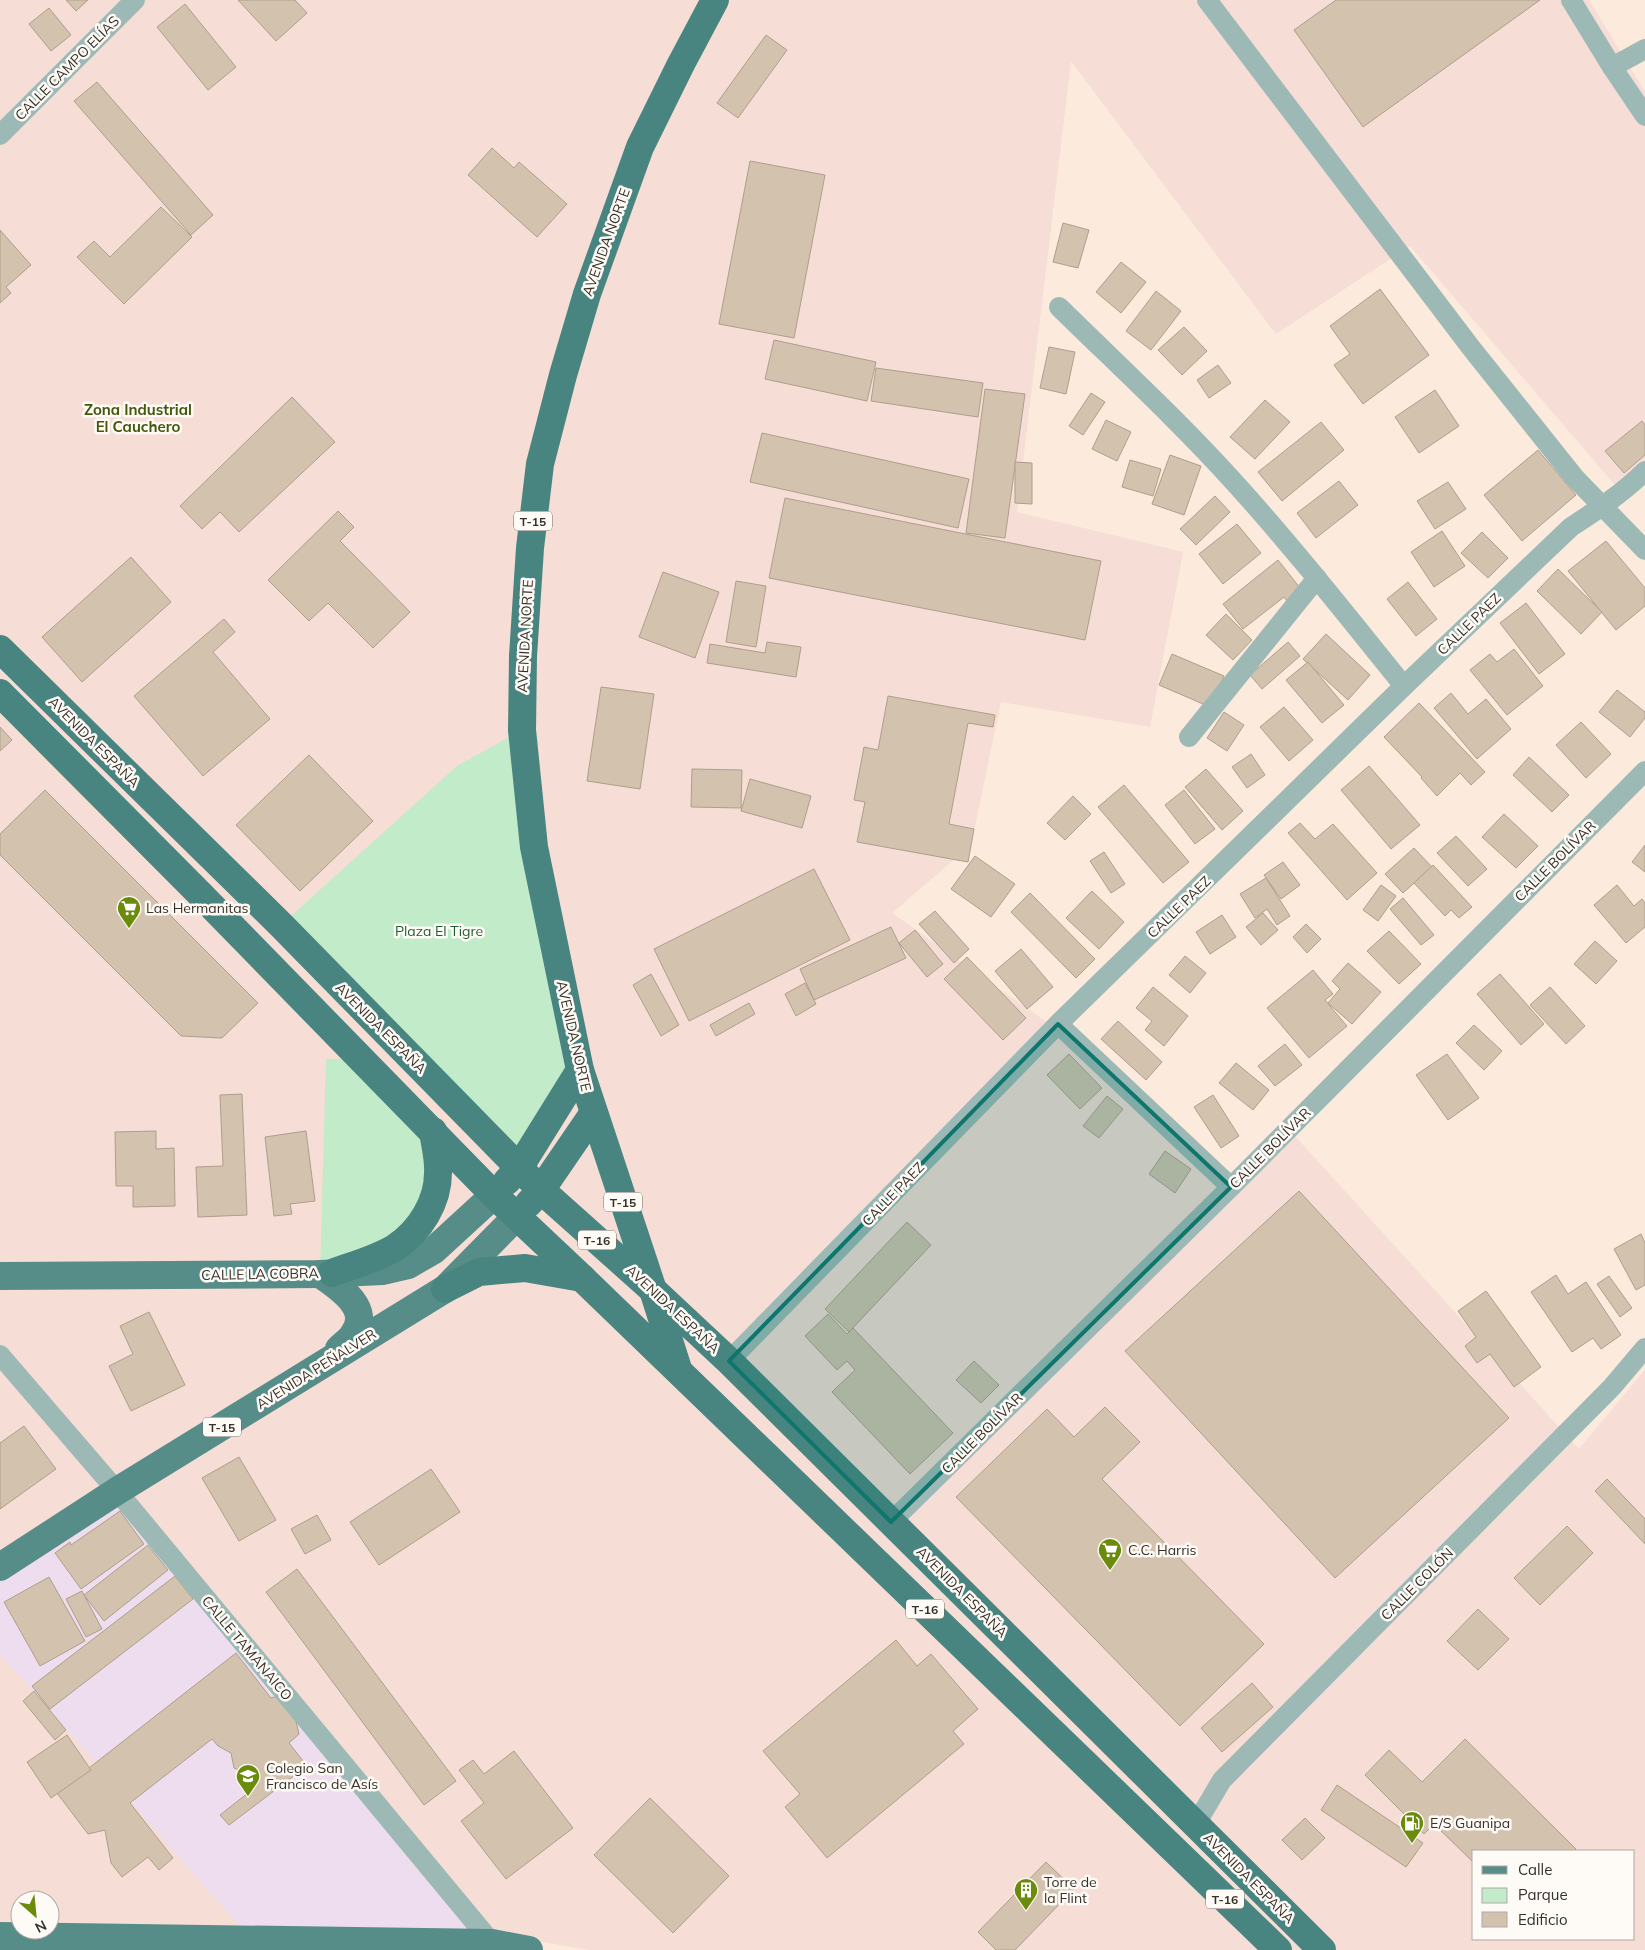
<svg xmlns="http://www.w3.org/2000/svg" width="1645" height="1950" viewBox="0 0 1645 1950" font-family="Mulish,sans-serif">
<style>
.industrial{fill:#f6ddd5;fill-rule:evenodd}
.education{fill:#eeddef}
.green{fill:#c1ebc9}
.building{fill:#d3c2ae;stroke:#ae9e8a}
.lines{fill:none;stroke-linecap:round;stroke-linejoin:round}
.minor{stroke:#9db9b6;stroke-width:20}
.primary{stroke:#578d88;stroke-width:28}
.trunk{stroke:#488580;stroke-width:28}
.marked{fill:#0f766e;fill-opacity:0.2;stroke:#0f766e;stroke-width:4;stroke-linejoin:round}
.labels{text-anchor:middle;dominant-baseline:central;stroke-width:5;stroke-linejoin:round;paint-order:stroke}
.shield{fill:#fefaf6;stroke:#736d66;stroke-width:1}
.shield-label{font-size:12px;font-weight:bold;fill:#383029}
.street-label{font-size:14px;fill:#383029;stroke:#fefaf6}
.poi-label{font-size:14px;fill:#383029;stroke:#fefaf6;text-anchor:start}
.park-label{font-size:14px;fill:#1d5f32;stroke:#fefaf6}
.neighbourhood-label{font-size:15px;font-weight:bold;fill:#43580c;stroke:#fefaf6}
</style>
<rect width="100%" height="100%" fill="#fceadc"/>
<!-- industrial -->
<path class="industrial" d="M0 0H1589L1645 92V462L1615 485 1410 246 1276 334 1071 61 1017 512 1183 552 1150 727 1001 702 971 845 892 913 1048 1023 1234 1196 1295 1136 1579 1449 1645 1370V1950H590L506 1936 0 1931ZM1474 1851H1634V1939H1474ZM20 1900H50V1930H20Z"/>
<!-- education -->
<polygon class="education" points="117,1491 492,1943 252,1940 0,1654 0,1567"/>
<!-- green -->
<g class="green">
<polygon points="522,730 580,1070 519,1168 281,925 457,766"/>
<polygon points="326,1059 362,1059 433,1131 417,1228 320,1274"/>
</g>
<!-- building -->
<g class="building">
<polygon points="66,0 88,0 76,11"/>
<polygon points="238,0 295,0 307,13 276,41"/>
<polygon points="1336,0 1540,0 1363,127 1294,30"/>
<polygon points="185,4 236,67 208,90 157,27"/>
<polygon points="49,8 71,35 51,51 29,24"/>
<polygon points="766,35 787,50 738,118 717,103"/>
<polygon points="97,82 213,215 191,235 74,101"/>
<polygon points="492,148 514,168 519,162 567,204 537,237 468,175"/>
<polygon points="750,161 825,175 794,338 719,324"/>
<polygon points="161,207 192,237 124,304 77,257 94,241 110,257"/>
<polygon points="1063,223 1089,230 1078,268 1053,262"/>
<polygon points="0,230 31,265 6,287 11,293 0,303"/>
<polygon points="1121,262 1146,282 1121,313 1096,292"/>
<polygon points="1380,289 1429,355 1363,404 1334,365 1350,354 1330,326"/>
<polygon points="1156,291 1181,311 1151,350 1126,331"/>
<polygon points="1184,327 1207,351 1182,375 1158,350"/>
<polygon points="774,340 876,362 867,401 765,379"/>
<polygon points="1049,347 1075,352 1066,394 1040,388"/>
<polygon points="1218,365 1231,383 1209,398 1197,380"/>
<polygon points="876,368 983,383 978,417 871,401"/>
<polygon points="985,389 1025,394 1005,538 966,533"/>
<polygon points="1435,390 1459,426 1419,453 1395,417"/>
<polygon points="1091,393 1105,402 1083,435 1069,426"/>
<polygon points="292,397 335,442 239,532 220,512 202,529 180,506"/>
<polygon points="1265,400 1290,422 1255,459 1230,437"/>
<polygon points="1106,420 1131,432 1117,461 1092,449"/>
<polygon points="1642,421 1645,425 1645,455 1624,473 1605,451"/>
<polygon points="1321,422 1344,450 1282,501 1258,472"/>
<polygon points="762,433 969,479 958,528 750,482"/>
<polygon points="1538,450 1576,495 1522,541 1484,495"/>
<polygon points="1170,455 1201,466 1184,515 1152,504"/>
<polygon points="1130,460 1161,469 1153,496 1122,487"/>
<polygon points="1015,462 1032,463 1032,504 1015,503"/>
<polygon points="1339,481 1358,505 1316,538 1297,513"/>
<polygon points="1448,482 1466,509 1435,529 1417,501"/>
<polygon points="1215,496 1230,512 1196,545 1180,529"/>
<polygon points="785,498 1101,561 1085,640 769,578"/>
<polygon points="338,511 354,527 340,541 410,612 373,648 328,603 309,621 268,580"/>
<polygon points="1237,524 1261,553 1223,584 1199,554"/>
<polygon points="1442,531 1465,566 1434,587 1411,552"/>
<polygon points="1482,532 1508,558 1488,578 1461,553"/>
<polygon points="1606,541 1645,588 1645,606 1616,630 1568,571"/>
<polygon points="131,557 171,602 82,682 42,637"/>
<polygon points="1278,560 1304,593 1290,605 1284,597 1243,629 1223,604"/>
<polygon points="1558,569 1602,612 1581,634 1537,591"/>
<polygon points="663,572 719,592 695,658 639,637"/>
<polygon points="736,581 766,586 756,647 726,642"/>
<polygon points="1408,582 1437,619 1416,636 1387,599"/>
<polygon points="1526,603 1565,654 1539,674 1500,623"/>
<polygon points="1226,614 1252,640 1233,660 1206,635"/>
<polygon points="224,619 235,632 213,652 270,719 203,776 134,696"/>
<polygon points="1326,634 1370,675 1348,700 1303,659"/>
<polygon points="767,642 801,647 796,677 707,663 710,644 765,653"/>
<polygon points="1288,642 1300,656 1262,689 1250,675"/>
<polygon points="1514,649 1543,686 1507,715 1470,670 1490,654 1497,662"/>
<polygon points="1172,654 1224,676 1210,707 1159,685"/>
<polygon points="1308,662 1344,705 1322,723 1286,680"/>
<polygon points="601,687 654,694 640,789 587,781"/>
<polygon points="1617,690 1645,712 1645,718 1630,737 1599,712"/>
<polygon points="1451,693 1468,714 1486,699 1511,729 1477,759 1434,708"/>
<polygon points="888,696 995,715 993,727 968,723 949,824 974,829 968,862 857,842 865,802 854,800 864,747 878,750"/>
<polygon points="1419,703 1485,772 1471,785 1460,773 1437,796 1421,778 1422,777 1384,737"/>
<polygon points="1284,707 1313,740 1289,761 1260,727"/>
<polygon points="1224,712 1244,725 1227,751 1207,738"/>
<polygon points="1581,722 1611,754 1586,778 1556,745"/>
<polygon points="0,727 12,740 0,751"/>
<polygon points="1251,754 1265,775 1247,788 1232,767"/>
<polygon points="309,755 373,821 300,891 236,825"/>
<polygon points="1529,757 1569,795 1552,812 1513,775"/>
<polygon points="1369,766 1420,825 1391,849 1341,790"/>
<polygon points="692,769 742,770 741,808 691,807"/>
<polygon points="1206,769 1243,811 1222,830 1185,787"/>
<polygon points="750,779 811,796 802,828 741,811"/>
<polygon points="1124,785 1189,862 1163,883 1098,807"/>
<polygon points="45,790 258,1003 222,1038 181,1036 0,855 0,834"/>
<polygon points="1184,790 1215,829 1195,844 1165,805"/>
<polygon points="1073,796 1091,814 1065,840 1047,823"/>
<polygon points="1504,814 1538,846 1516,868 1482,837"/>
<polygon points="1300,823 1315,839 1333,824 1377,873 1347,900 1288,833"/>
<polygon points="1456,836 1487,869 1468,886 1437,853"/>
<polygon points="1645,845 1645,872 1632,862"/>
<polygon points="1414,848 1432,867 1403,893 1385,874"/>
<polygon points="1104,852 1125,884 1111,893 1090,861"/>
<polygon points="975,856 1015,884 991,917 951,889"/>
<polygon points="1283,862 1300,885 1281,899 1264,875"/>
<polygon points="1433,865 1472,907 1459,918 1451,910 1445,916 1414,883"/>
<polygon points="814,869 850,940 689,1021 654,949"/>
<polygon points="1266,878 1290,916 1277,925 1267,909 1255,918 1240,894"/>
<polygon points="1381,885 1396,896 1378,921 1363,910"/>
<polygon points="1617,885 1634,906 1642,899 1645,903 1645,927 1626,943 1594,905"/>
<polygon points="1092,891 1124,922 1099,949 1066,918"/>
<polygon points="1030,893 1095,959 1076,978 1011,912"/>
<polygon points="1403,898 1434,935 1421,945 1390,909"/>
<polygon points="935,911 969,949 954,963 919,924"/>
<polygon points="1263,913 1278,930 1261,945 1246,927"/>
<polygon points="1222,915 1236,937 1210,954 1196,932"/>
<polygon points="1306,924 1321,939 1307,953 1293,937"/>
<polygon points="891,927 906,958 814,1000 800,969"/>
<polygon points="915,930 943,964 927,977 899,943"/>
<polygon points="1389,931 1421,964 1399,984 1367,951"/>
<polygon points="1595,941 1617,961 1596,984 1574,964"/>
<polygon points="1021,949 1053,987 1027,1009 995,971"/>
<polygon points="1185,956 1206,973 1190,993 1169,975"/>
<polygon points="967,957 1026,1018 1003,1040 944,979"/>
<polygon points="1348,963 1381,992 1352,1024 1328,1003 1340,989 1332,981"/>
<polygon points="1313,970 1333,994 1325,1000 1347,1026 1309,1058 1267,1008"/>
<polygon points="651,974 679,1025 661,1036 633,985"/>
<polygon points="1500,974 1544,1024 1521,1045 1477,994"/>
<polygon points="805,983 816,1004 796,1016 785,994"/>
<polygon points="1153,987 1188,1016 1164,1046 1145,1030 1152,1021 1136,1008"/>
<polygon points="1550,987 1585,1026 1566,1044 1530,1005"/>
<polygon points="749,1003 755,1014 716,1036 710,1025"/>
<polygon points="1118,1021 1162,1062 1146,1080 1101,1039"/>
<polygon points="1474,1025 1502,1051 1484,1070 1456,1043"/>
<polygon points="1285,1044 1302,1065 1275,1086 1258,1066"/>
<polygon points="1069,1054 1102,1088 1080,1109 1047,1075"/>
<polygon points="1447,1054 1479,1098 1448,1120 1416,1075"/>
<polygon points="1236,1063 1269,1090 1253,1110 1219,1083"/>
<polygon points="242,1094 247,1215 198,1217 196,1167 223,1166 220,1095"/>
<polygon points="1213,1095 1239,1136 1221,1148 1194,1107"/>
<polygon points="1107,1096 1123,1109 1099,1138 1083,1126"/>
<polygon points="156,1131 156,1149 174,1148 175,1206 133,1207 133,1186 116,1186 115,1132"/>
<polygon points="306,1131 315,1201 290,1204 292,1214 274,1216 265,1137"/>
<polygon points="1165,1151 1191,1169 1175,1193 1149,1174"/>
<polygon points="1299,1191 1509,1418 1335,1578 1125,1351"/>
<polygon points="907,1222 931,1245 849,1332 825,1309"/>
<polygon points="1641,1234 1645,1243 1645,1285 1636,1290 1614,1249"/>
<polygon points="1556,1275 1568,1294 1586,1282 1621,1335 1601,1349 1593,1338 1572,1352 1531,1292"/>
<polygon points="1609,1276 1632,1308 1620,1317 1597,1284"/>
<polygon points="1486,1291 1541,1367 1514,1387 1490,1354 1477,1363 1465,1346 1476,1337 1458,1311"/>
<polygon points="149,1312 185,1385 131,1411 109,1366 133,1354 120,1326"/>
<polygon points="828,1314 847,1334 853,1328 953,1433 910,1474 832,1392 855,1370 847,1361 837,1370 805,1336"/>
<polygon points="974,1361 999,1385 981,1403 956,1380"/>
<polygon points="1105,1407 1140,1442 1102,1479 1264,1644 1180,1726 956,1497 1047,1409 1074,1437"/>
<polygon points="24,1426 56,1469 0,1509 0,1443"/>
<polygon points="239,1457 276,1520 239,1541 202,1478"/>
<polygon points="431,1469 460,1512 379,1565 350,1522"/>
<polygon points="1607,1479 1645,1519 1645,1544 1595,1491"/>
<polygon points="120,1511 144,1544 81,1589 55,1553 70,1542 71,1545"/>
<polygon points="317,1515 331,1540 305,1554 291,1529"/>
<polygon points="1567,1526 1593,1553 1540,1605 1514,1578"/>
<polygon points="148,1545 168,1570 104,1621 84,1595"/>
<polygon points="297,1569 456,1781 424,1805 266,1592"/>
<polygon points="175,1576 193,1599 50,1709 32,1686"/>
<polygon points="49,1577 85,1641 40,1666 4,1602"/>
<polygon points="82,1591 102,1629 86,1637 66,1599"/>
<polygon points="1478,1609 1509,1639 1478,1670 1447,1641"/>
<polygon points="896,1640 917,1666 931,1654 978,1709 953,1731 964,1744 827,1858 785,1807 800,1794 763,1751"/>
<polygon points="236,1653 271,1698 282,1695 293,1709 299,1734 289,1743 307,1766 229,1825 220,1815 253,1789 250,1774 234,1768 231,1753 218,1746 212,1739 130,1803 173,1858 159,1870 148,1857 122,1877 111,1863 105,1830 88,1834 57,1793"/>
<polygon points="1252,1683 1273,1707 1222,1752 1201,1728"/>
<polygon points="34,1691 66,1730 55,1740 23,1701"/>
<polygon points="67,1735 91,1770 51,1798 27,1762"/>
<polygon points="1465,1739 1576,1849 1574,1851 1474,1851 1474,1863 1434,1824 1424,1834 1365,1775 1389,1750 1422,1782"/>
<polygon points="514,1751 573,1828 506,1879 461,1821 484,1803 459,1770 473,1760 484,1774"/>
<polygon points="1337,1785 1423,1843 1406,1867 1321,1810"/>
<polygon points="650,1798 729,1876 673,1933 594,1855"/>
<polygon points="1305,1818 1325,1838 1302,1860 1282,1840"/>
<polygon points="1046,1862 1074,1889 1015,1950 996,1950 978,1932"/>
</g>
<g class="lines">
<!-- minor -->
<g class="minor">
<polyline points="1207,0 1472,349 1575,478 1645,550"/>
<polyline points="1571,0 1612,67 1645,116"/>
<polyline points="1612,67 1645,49"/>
<polyline points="0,135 135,0"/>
<path d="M1059 307C1118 365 1179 421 1234 482 1293 547 1348 617 1404 686"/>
<polyline points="1189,737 1317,578"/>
<polyline points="1058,1024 1231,1187"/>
<polyline points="0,1355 117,1491 492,1943"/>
<path d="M729 1361 1058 1024 1404 686 1571 527C1597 510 1623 493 1645 471"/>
<polyline points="891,1522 1231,1187 1645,771"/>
<polyline points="1196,1824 1222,1780 1612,1387 1645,1348"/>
</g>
<!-- primary -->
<g class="primary">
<path d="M320 1274C339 1287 373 1309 353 1335 350 1340 344 1344 339 1349"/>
<polyline points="0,1276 320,1274 382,1271 408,1265 434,1250 494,1195"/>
<polyline points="0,1567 117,1491 445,1289 516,1217"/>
<polyline points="0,1936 492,1943 529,1950"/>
</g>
<!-- trunk -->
<g class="trunk">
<polyline points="0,649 281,925 541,1190 653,1290 729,1361 1322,1950"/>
<polyline points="0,693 200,894 494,1195 582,1278 1278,1950"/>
<polyline points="507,1181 519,1168 580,1070"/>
<polyline points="529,1203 541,1190 593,1114"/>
<path d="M332 1273C353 1265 377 1259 396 1247 420 1231 438 1202 438 1173 439 1160 435 1145 433 1131"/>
<polyline points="445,1289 479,1272 525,1268 582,1278"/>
<polyline points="678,1369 653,1290 580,1070 534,847 522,730 523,656 530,548 540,464 563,375 587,294 640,147 681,64 715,0"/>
</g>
</g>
<!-- marked area -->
<path class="marked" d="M1058 1024 1231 1187 891 1522 729 1361Z"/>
<!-- icons -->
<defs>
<g id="supermarket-pin" transform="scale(1.25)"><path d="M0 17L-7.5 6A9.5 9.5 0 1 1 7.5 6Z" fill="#6a8b0c" stroke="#fefaf6"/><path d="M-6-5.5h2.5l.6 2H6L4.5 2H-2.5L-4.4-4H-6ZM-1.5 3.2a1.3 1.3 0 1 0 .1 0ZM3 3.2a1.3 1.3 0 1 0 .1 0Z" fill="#fff"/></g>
<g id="school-pin" transform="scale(1.25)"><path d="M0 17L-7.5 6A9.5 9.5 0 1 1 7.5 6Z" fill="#6a8b0c" stroke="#fefaf6"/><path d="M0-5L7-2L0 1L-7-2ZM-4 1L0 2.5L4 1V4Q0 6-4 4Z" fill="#fff"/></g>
<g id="fuel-pin" transform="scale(1.25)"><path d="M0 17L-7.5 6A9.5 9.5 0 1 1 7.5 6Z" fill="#6a8b0c" stroke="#fefaf6"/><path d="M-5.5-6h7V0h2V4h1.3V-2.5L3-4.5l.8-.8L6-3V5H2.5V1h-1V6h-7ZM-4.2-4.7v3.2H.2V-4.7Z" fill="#fff"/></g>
<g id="building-pin" transform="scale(1.25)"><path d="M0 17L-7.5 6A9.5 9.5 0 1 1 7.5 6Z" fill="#6a8b0c" stroke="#fefaf6"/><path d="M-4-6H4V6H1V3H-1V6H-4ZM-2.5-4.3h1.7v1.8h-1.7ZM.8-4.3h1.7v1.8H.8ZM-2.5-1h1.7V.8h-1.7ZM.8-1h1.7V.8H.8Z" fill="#fff"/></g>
</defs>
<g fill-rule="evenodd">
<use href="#supermarket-pin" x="129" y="908"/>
<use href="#supermarket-pin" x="1110" y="1550"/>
<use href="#school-pin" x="248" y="1776"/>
<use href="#fuel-pin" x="1412" y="1823"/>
<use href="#building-pin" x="1026" y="1890"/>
</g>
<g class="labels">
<!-- shield labels -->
<g class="shield">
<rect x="514" y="511.5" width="38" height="19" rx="4"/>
<rect x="604" y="1192.5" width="38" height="19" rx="4"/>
<rect x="578" y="1230.5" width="38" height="19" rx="4"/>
<rect x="203" y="1417.5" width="38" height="19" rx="4"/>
<rect x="906" y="1599.5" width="38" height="19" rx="4"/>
<rect x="1206" y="1889.5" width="38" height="19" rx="4"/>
</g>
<g class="shield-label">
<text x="533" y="521">T-15</text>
<text x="623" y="1202">T-15</text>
<text x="597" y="1240">T-16</text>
<text x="222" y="1427">T-15</text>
<text x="925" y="1609">T-16</text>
<text x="1225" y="1899">T-16</text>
</g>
<!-- street labels -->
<g class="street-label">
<text transform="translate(67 68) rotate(-45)">CALLE CAMPO ELÍAS</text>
<text transform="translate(606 242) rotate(-70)">AVENIDA NORTE</text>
<text transform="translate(1469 624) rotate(-44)">CALLE PAEZ</text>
<text transform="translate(525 636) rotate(-87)">AVENIDA NORTE</text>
<text transform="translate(94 742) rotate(45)">AVENIDA ESPAÑA</text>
<text transform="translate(1555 861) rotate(-45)">CALLE BOLÍVAR</text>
<text transform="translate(1179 907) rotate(-44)">CALLE PAEZ</text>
<text transform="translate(381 1028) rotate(45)">AVENIDA ESPAÑA</text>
<text transform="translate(574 1036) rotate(77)">AVENIDA NORTE</text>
<text transform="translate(1270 1148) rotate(-45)">CALLE BOLÍVAR</text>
<text transform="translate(893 1194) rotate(-46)">CALLE PAEZ</text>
<text transform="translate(260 1274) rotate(-1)">CALLE LA COBRA</text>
<text transform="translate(673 1309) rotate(43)">AVENIDA ESPAÑA</text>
<text transform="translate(316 1369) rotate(-32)">AVENIDA PEÑALVER</text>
<text transform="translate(982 1433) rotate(-45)">CALLE BOLÍVAR</text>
<text transform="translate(1417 1584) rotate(-45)">CALLE COLÓN</text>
<text transform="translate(962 1592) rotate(45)">AVENIDA ESPAÑA</text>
<text transform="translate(247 1648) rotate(50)">CALLE TAMANAICO</text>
<text transform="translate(1249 1878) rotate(45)">AVENIDA ESPAÑA</text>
</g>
<!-- poi labels -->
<g class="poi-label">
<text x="146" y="908">Las Hermanitas</text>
<text x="1128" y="1550">C.C. Harris</text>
<text x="266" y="1768">Colegio San<tspan x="266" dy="16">Francisco de Asís</tspan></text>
<text x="1430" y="1823">E/S Guanipa</text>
<text x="1044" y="1882">Torre de<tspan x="1044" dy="16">la Flint</tspan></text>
</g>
<!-- park labels -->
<g class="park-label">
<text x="439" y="931">Plaza El Tigre</text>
</g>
<!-- neighbourhood labels -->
<g class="neighbourhood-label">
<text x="138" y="409">Zona Industrial<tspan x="138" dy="17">El Cauchero</tspan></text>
</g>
</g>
<!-- legend -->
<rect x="1472" y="1850" width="162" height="90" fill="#fefaf6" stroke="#afa9a4"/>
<rect x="1482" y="1866" width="25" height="8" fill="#578d88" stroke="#afa9a4"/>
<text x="1518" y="1875" font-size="15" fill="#383029">Calle</text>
<rect x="1482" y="1888" width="25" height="15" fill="#c1ebc9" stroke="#afa9a4"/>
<text x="1518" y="1900" font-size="15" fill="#383029">Parque</text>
<rect x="1482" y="1912" width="25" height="15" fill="#d3c2ae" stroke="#afa9a4"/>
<text x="1518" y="1925" font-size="15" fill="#383029">Edificio</text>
<!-- north arrow -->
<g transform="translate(35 1915) rotate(153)"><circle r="24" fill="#fefaf6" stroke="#afa9a4"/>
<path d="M0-4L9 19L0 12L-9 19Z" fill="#6a8b0c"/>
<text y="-8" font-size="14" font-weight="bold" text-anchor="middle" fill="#383029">N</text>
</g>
</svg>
